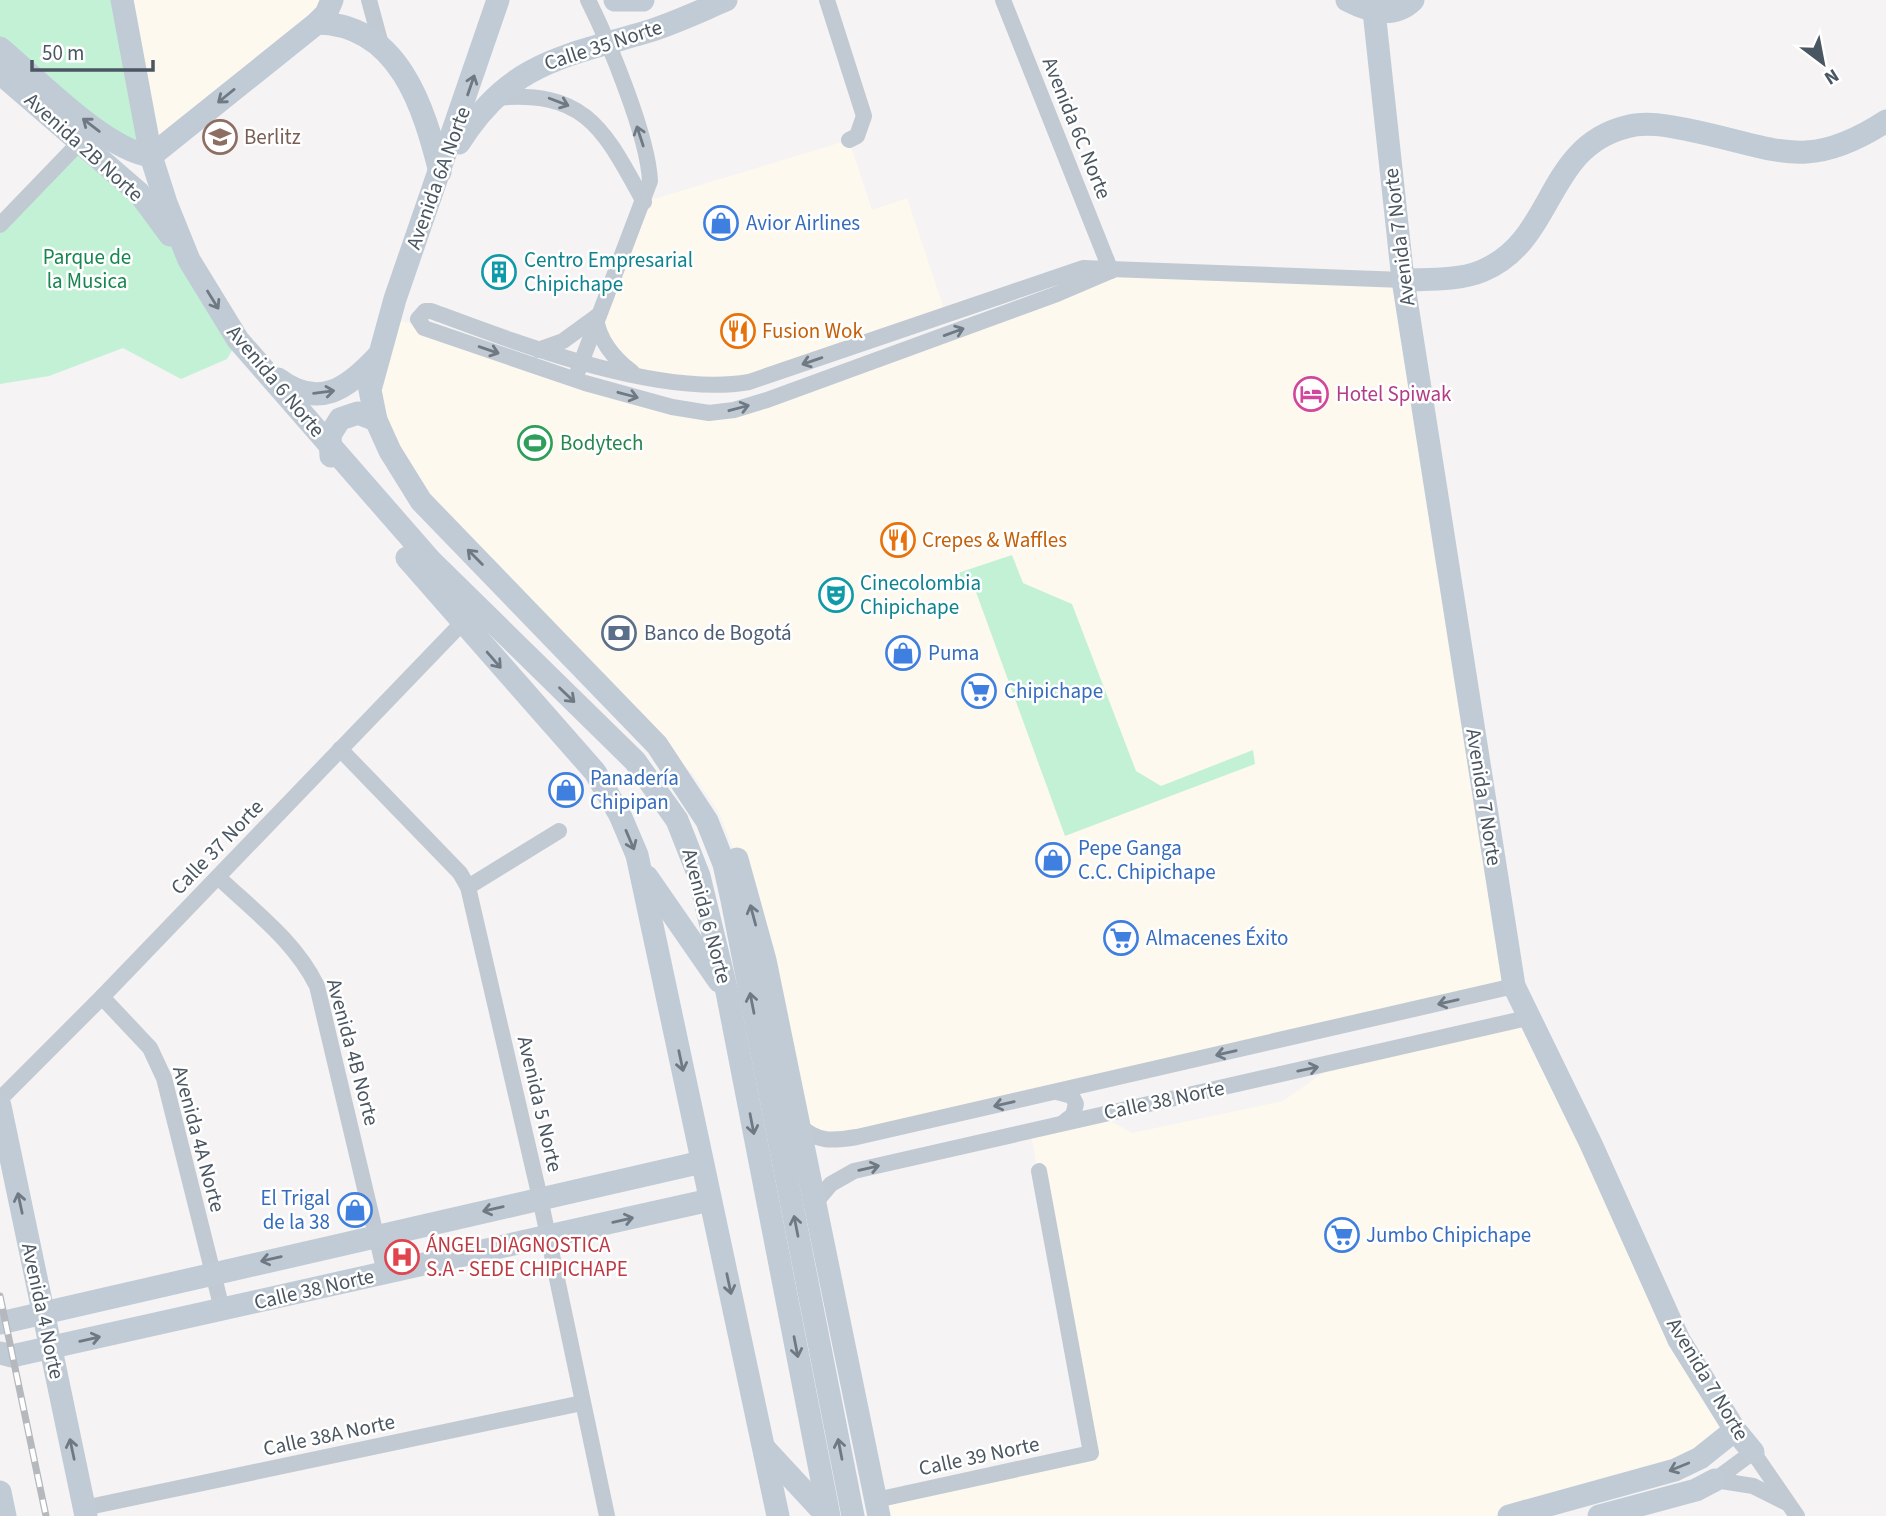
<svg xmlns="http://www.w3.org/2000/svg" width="1886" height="1516" viewBox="0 0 1886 1516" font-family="'Source Sans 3',sans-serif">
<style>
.commercial{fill:#fdf9ef}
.green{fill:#c3f1d5}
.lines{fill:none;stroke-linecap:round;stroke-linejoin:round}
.street{stroke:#c1cad2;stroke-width:16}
.secondary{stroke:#c1cbd6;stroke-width:23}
.rail-casing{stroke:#b5b8bd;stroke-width:7}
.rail{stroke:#fff;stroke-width:4.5;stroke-dasharray:13;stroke-linecap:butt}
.oneway{stroke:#6e7984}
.oneway2{stroke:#6e7983}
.labels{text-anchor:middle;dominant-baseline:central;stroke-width:5;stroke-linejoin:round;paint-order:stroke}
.street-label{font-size:21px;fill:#4a5661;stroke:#fff}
.education-label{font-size:21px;fill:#785e54;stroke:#fff;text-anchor:start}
.shop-label{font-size:21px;fill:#366cbe;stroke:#fff;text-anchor:start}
.park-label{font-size:21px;fill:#17864f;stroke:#fff}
.culture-label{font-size:21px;fill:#0d838f;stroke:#fff;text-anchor:start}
.food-label{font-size:21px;fill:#c56008;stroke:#fff;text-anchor:start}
.hotel-label{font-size:21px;fill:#b23c85;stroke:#fff;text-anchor:start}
.leisure-label{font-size:21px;fill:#27864d;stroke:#fff;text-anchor:start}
.service-label{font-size:21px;fill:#4e5e75;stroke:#fff;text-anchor:start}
.health-label{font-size:21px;fill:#be3a42;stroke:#fff;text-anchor:start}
</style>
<rect width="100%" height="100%" fill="#f5f3f3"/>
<!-- commercial -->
<g class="commercial">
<polygon points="122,0 332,0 151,156"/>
<polygon points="849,140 872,210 907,198 946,315 749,382 636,374 600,336 644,202"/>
<polygon points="1111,271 1403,280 1514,986 857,1137 808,1134 737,857 718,811 692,773 657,745 434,516 378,424 389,317 709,413"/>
<polygon points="1527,1018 1735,1430 1720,1445 1509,1516 879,1516 876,1500 1091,1452 1030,1130 1098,1114 1132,1133 1283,1101 1337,1063"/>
</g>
<!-- green -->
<g class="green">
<polygon points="0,0 122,0 151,156 0,48"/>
<polygon points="72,150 139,193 238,340 227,359 181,379 123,348 49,376 0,384 0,225"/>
<polygon points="1012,555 1023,583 1072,604 1136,771 1161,786 1253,750 1255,764 1065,836 972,581 961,583 958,573"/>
</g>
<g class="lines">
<!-- street -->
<g class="street">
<polyline points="369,0 382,48"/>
<polyline points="827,0 864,116 857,136 849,140"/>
<polyline points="1003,0 1111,271"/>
<path d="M494 98C587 89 604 130 644 202"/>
<polyline points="0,225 80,142"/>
<path d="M1111 271 1057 294 767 400 734 410 709 413 672 407 585 383 424 328 418 319 425 311H431C517 343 659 398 749 382L1083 268 1403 280"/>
<path d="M596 317C598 339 614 359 632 372"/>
<polyline points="538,350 563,341 596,317"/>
<path d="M578 371 650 181C648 136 609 42 588 0"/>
<polyline points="340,749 460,873 468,887 540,1198 607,1516"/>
<path d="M218 877C254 911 295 941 317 986L385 1273"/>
<polyline points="468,887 559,831"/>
<polyline points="102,997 150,1048 164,1078 222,1309"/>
<polyline points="1057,1092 1072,1096 1076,1104 1073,1115 1064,1122"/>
<polyline points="0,1099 102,997 463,622"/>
<path d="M799 1125C817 1143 833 1141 857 1137L1514 986"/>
<polyline points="814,1204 831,1184 854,1171 1527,1018"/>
<polyline points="1715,1480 1753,1452 1797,1516"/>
<polyline points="1715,1480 1753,1486 1785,1502"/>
<polyline points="876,1500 1091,1453 1039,1171"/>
<polyline points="84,1508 582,1403"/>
</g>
<!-- secondary -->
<g class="secondary">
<polyline points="122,0 151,156 166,203 189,260 238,340 431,561 635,761 677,820 699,876 727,992 829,1516"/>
<polyline points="498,0 395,299 370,390 376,420 390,451 421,501 657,745 707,821 724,864 732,900 853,1516"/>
<polyline points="615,0 643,0"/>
<path d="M1347 0C1368 11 1394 19 1413 0"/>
<polyline points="1374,11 1403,280 1514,986 1591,1144 1679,1340 1735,1430 1753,1452"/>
<path d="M317 23C399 24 424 108 440 172"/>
<path d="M0 48C37 79 105 150 151 156"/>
<polyline points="0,73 139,193 170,235"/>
<path d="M459 143C509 63 562 57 646 32 673 24 700 11 726 0"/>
<polyline points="151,156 317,23 326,14 332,0"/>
<path d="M1403 280C1427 279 1458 281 1482 271 1556 240 1544 148 1626 127 1646 121 1669 126 1689 130 1774 147 1805 174 1886 121"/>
<path d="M278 379C319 410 348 388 377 357"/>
<polyline points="331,456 330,435 340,419 358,413 376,420"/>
<polyline points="407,558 595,772 620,815 637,855 778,1516"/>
<polyline points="737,859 765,960 879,1516"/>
<polyline points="647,877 719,981"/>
<polyline points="0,1106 86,1516"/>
<polyline points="0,1323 702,1162"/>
<polyline points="0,1353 12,1356 710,1200"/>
<polyline points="765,1449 827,1516"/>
<polyline points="0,1492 5,1516"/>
<polyline points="1509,1516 1675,1470 1700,1458 1735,1430"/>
<polyline points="1599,1516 1696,1490 1715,1480"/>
</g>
<!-- rail casing -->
<g class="rail-casing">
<polyline id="rail" points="0,1296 46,1516"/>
</g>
<!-- rail -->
<use href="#rail" class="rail"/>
</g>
<!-- one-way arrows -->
<defs><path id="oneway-shaft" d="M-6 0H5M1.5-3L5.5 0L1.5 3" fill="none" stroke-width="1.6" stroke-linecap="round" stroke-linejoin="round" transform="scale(1.75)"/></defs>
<g class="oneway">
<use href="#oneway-shaft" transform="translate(471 85) rotate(-71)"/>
<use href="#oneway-shaft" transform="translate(226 96) rotate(141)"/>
<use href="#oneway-shaft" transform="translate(91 125) rotate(-142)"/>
<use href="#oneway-shaft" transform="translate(213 300) rotate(58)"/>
<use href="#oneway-shaft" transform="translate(324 392) rotate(-7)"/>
<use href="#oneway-shaft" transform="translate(475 557) rotate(-135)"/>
<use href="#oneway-shaft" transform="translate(494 660) rotate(49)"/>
<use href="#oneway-shaft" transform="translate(567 695) rotate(44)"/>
<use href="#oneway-shaft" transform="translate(630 840) rotate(67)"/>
<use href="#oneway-shaft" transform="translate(753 915) rotate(-105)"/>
<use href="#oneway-shaft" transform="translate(752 1003) rotate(-101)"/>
<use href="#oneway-shaft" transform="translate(681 1061) rotate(78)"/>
<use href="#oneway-shaft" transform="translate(752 1124) rotate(79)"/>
<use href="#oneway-shaft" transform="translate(20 1203) rotate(-102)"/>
<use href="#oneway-shaft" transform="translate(493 1209) rotate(167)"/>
<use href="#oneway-shaft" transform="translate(623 1220) rotate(-13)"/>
<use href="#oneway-shaft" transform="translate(796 1226) rotate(-101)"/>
<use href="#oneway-shaft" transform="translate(271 1259) rotate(167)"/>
<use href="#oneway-shaft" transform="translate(729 1284) rotate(78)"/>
<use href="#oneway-shaft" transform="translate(90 1339) rotate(-13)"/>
<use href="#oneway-shaft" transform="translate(796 1347) rotate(79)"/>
<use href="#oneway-shaft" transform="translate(72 1449) rotate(-102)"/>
<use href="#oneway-shaft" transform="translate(840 1449) rotate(-101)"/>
<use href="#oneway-shaft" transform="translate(1679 1467) rotate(158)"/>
</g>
<g class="oneway2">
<use href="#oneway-shaft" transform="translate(559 102) rotate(21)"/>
<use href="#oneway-shaft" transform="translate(640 136) rotate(-108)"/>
<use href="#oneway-shaft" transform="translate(954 332) rotate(-20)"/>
<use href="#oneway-shaft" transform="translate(489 350) rotate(19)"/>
<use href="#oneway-shaft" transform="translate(812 361) rotate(161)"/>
<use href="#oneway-shaft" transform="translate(628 395) rotate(15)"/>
<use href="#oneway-shaft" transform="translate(739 408) rotate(-15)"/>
<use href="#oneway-shaft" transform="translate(1448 1002) rotate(167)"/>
<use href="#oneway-shaft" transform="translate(1226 1053) rotate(167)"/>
<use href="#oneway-shaft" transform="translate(1308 1069) rotate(-12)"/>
<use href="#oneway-shaft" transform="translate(1004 1104) rotate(167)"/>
<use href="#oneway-shaft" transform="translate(869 1168) rotate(-13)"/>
</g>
<!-- icons -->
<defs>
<g id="university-ring" transform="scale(1.75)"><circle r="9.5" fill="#fff" stroke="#8d6e63" stroke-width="1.5"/><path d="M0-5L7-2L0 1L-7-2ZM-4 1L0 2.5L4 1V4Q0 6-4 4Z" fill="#8d6e63"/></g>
<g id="shop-ring" transform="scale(1.75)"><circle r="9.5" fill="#fff" stroke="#3f7fe0" stroke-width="1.5"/><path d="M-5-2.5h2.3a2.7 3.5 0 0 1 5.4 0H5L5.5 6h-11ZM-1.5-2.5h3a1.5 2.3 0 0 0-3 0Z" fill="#3f7fe0"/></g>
<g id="building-ring" transform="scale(1.75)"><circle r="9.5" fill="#fff" stroke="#0f9aa8" stroke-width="1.5"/><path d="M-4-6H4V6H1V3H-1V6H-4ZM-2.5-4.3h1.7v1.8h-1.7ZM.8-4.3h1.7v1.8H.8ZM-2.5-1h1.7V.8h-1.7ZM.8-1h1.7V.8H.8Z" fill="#0f9aa8"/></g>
<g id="restaurant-ring" transform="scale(1.75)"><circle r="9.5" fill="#fff" stroke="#e8710a" stroke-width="1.5"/><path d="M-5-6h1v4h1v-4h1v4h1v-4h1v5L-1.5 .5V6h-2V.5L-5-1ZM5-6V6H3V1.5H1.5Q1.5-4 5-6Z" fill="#e8710a"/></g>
<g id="hotel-ring" transform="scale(1.75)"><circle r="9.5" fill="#fff" stroke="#d1479c" stroke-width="1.5"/><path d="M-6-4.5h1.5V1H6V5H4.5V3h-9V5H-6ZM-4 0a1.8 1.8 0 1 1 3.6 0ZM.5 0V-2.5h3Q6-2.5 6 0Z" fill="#d1479c"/></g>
<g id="stadium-ring" transform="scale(1.75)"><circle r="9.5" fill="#fff" stroke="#2e9e5b" stroke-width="1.5"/><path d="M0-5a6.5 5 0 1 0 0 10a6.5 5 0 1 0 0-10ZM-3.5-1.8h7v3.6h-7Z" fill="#2e9e5b"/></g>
<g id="theatre-ring" transform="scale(1.75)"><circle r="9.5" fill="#fff" stroke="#0f9aa8" stroke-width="1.5"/><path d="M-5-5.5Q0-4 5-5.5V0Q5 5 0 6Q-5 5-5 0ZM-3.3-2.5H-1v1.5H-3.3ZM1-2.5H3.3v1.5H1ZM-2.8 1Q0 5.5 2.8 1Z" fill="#0f9aa8"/></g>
<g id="bank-ring" transform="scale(1.75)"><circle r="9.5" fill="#fff" stroke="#5c6f8a" stroke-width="1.5"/><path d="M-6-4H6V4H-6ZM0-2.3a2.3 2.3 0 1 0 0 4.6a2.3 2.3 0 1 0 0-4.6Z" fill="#5c6f8a"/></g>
<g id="supermarket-ring" transform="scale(1.75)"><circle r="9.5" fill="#fff" stroke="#3f7fe0" stroke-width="1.5"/><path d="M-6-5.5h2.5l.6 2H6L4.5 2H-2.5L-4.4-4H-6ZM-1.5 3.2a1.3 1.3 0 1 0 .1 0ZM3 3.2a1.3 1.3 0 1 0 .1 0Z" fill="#3f7fe0"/></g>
<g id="hospital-ring" transform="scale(1.75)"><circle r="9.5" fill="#fff" stroke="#e0444e" stroke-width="1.5"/><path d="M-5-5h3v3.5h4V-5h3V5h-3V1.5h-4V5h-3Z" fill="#e0444e"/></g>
</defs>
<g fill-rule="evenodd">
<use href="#university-ring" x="220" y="137"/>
<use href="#shop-ring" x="721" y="223"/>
<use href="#building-ring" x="499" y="272"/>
<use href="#restaurant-ring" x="738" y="331"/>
<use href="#hotel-ring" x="1311" y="394"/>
<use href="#stadium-ring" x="535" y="443"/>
<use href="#restaurant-ring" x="898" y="540"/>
<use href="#theatre-ring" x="836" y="595"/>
<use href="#bank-ring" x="619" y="633"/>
<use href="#shop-ring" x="903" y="653"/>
<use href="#supermarket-ring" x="979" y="691"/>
<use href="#shop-ring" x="566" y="790"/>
<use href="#shop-ring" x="1053" y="860"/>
<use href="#supermarket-ring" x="1121" y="938"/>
<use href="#shop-ring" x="355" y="1210"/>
<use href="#supermarket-ring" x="1342" y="1235"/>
<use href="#hospital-ring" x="402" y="1257"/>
</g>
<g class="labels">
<!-- street labels -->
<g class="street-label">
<text transform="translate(603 45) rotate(-18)">Calle 35 Norte</text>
<text transform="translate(1077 128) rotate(68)">Avenida 6C Norte</text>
<text transform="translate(84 147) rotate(42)">Avenida 2B Norte</text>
<text transform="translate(438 178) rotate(-70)">Avenida 6A Norte</text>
<text transform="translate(1399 237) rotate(-97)">Avenida 7 Norte</text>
<text transform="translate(276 381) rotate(50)">Avenida 6 Norte</text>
<text transform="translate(1484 797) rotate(81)">Avenida 7 Norte</text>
<text transform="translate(217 847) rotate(-46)">Calle 37 Norte</text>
<text transform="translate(707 916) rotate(75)">Avenida 6 Norte</text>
<text transform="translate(353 1052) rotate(75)">Avenida 4B Norte</text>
<text transform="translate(1164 1100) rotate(-12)">Calle 38 Norte</text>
<text transform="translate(540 1104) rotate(77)">Avenida 5 Norte</text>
<text transform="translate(199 1139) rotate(75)">Avenida 4A Norte</text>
<text transform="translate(314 1289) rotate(-13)">Calle 38 Norte</text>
<text transform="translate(43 1311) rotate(78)">Avenida 4 Norte</text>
<text transform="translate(1708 1379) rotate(59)">Avenida 7 Norte</text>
<text transform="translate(329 1435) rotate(-12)">Calle 38A Norte</text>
<text transform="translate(979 1456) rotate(-12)">Calle 39 Norte</text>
</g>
<!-- education labels -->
<g class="education-label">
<text x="244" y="137">Berlitz</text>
</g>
<!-- shop labels -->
<g class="shop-label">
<text x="746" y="223">Avior Airlines</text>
<text x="928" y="653">Puma</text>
<text x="1004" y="691">Chipichape</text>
<text x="590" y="778">Panadería<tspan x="590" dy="24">Chipipan</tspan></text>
<text x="1078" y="848">Pepe Ganga<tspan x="1078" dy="24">C.C. Chipichape</tspan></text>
<text x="1146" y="938">Almacenes Éxito</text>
<text x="330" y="1198" text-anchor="end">El Trigal<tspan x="330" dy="24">de la 38</tspan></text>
<text x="1366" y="1235">Jumbo Chipichape</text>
</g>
<!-- park labels -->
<g class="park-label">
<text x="87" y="257">Parque de<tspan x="87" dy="24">la Musica</tspan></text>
</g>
<!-- culture labels -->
<g class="culture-label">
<text x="524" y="260">Centro Empresarial<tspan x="524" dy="24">Chipichape</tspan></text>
<text x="860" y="583">Cinecolombia<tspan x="860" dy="24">Chipichape</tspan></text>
</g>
<!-- food labels -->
<g class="food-label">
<text x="762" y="331">Fusion Wok</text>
<text x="922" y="540">Crepes &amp; Waffles</text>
</g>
<!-- hotel labels -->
<g class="hotel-label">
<text x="1336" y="394">Hotel Spiwak</text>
</g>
<!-- leisure labels -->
<g class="leisure-label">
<text x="560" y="443">Bodytech</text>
</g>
<!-- service labels -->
<g class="service-label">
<text x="644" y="633">Banco de Bogotá</text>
</g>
<!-- health labels -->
<g class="health-label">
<text x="426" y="1245">ÁNGEL DIAGNOSTICA<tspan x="426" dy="24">S.A - SEDE CHIPICHAPE</tspan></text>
</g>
</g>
<!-- north arrow -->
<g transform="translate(1823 63) rotate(148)" stroke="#ffffff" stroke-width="5" paint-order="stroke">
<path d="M0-5L12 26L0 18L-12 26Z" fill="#4a5661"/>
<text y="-10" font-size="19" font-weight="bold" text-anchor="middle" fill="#4a5661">N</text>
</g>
<!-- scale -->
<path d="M32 60v10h121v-10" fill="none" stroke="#4a5661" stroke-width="3.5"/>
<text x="42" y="60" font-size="21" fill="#4a5661" stroke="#ffffff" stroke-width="5" paint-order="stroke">50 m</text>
</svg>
